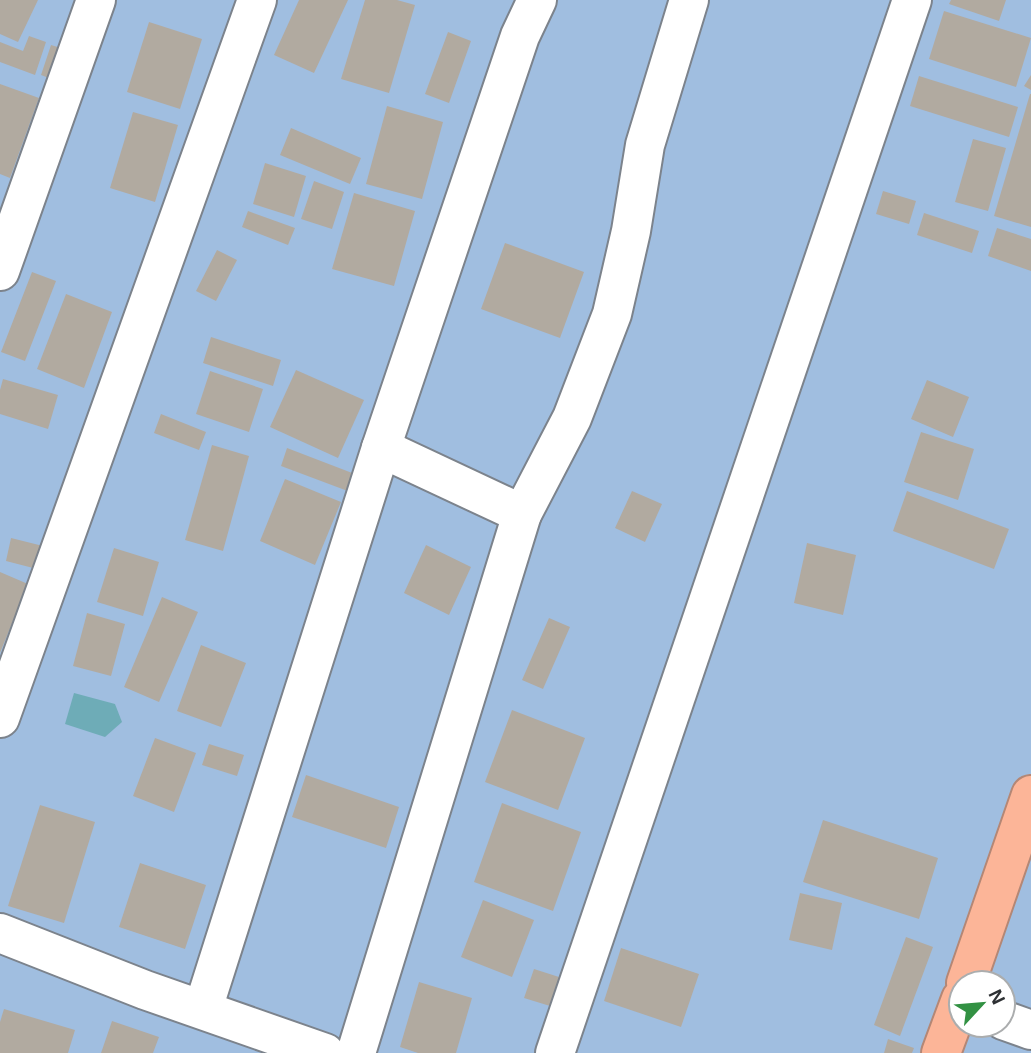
<svg xmlns="http://www.w3.org/2000/svg" width="1031" height="1053" viewBox="0 0 1031 1053" font-family="Helvetica,sans-serif">
<style>
.green{fill:#a0bee0;fill-rule:evenodd}
.water{fill:#6eacb7}
.building{fill:#b1aaa0}
.lines{fill:none;stroke-linecap:round;stroke-linejoin:round}
.minor-casing{stroke:#7c838c;stroke-width:42}
.highway-casing{stroke:#b48775;stroke-width:42}
.minor{stroke:#fff;stroke-width:38}
.highway{stroke:#fcb598;stroke-width:38}
</style>
<rect width="100%" height="100%" fill="#e1e9f3"/>
<!-- green -->
<path class="green" d="M0 0H1031V1053H0ZM961 983H1003V1025H961Z"/>
<!-- water -->
<polygon class="water" points="74,693 115,704 122,722 105,737 65,724"/>
<!-- building -->
<g class="building">
<polygon points="0,0 38,0 18,42 0,34"/>
<polygon points="299,0 348,0 314,73 274,55"/>
<polygon points="365,0 397,0 415,5 389,93 341,79"/>
<polygon points="951,0 1006,0 999,21 949,4"/>
<polygon points="944,11 1031,38 1016,87 929,59"/>
<polygon points="149,22 202,39 180,109 127,92"/>
<polygon points="448,32 471,41 449,103 425,94"/>
<polygon points="29,36 46,42 35,75 0,62 0,42 23,51"/>
<polygon points="51,45 64,49 54,80 41,75"/>
<polygon points="1031,75 1031,90 1024,86"/>
<polygon points="919,76 1018,107 1009,137 910,106"/>
<polygon points="0,84 39,98 10,178 0,174"/>
<polygon points="1030,94 1031,94 1031,227 994,216"/>
<polygon points="387,106 443,122 422,199 366,184"/>
<polygon points="133,112 178,125 155,202 110,188"/>
<polygon points="291,128 361,158 350,184 280,155"/>
<polygon points="973,139 1006,148 988,211 955,202"/>
<polygon points="265,163 306,176 294,217 253,204"/>
<polygon points="314,181 344,192 332,229 301,219"/>
<polygon points="883,191 916,201 909,224 876,214"/>
<polygon points="354,193 415,211 394,286 332,269"/>
<polygon points="248,211 295,228 288,245 242,227"/>
<polygon points="924,213 979,231 972,253 917,235"/>
<polygon points="997,228 1031,239 1031,271 988,256"/>
<polygon points="505,243 584,272 560,338 481,309"/>
<polygon points="217,250 237,260 216,301 196,291"/>
<polygon points="32,272 56,281 25,361 1,352"/>
<polygon points="66,294 112,312 84,388 37,369"/>
<polygon points="211,337 281,360 273,386 203,363"/>
<polygon points="296,370 364,400 338,458 270,427"/>
<polygon points="210,371 263,389 249,432 196,414"/>
<polygon points="3,379 58,395 48,429 0,414 0,390"/>
<polygon points="927,380 969,397 953,437 911,419"/>
<polygon points="161,414 206,432 199,450 154,433"/>
<polygon points="921,432 974,449 958,500 904,482"/>
<polygon points="212,445 249,456 223,551 185,540"/>
<polygon points="287,448 360,476 353,493 281,466"/>
<polygon points="285,479 341,502 315,565 260,541"/>
<polygon points="632,491 662,504 645,542 615,528"/>
<polygon points="907,491 1009,529 994,569 893,531"/>
<polygon points="11,538 43,546 37,569 6,561"/>
<polygon points="807,543 856,555 843,615 794,603"/>
<polygon points="426,545 471,567 449,615 404,593"/>
<polygon points="114,548 159,562 143,616 97,602"/>
<polygon points="0,572 28,584 0,653"/>
<polygon points="162,597 198,612 159,702 124,687"/>
<polygon points="87,613 125,624 111,676 73,666"/>
<polygon points="549,618 570,627 543,689 522,680"/>
<polygon points="201,645 246,663 221,727 177,711"/>
<polygon points="512,710 585,738 558,810 485,782"/>
<polygon points="155,738 196,753 174,812 133,796"/>
<polygon points="209,744 244,755 237,776 202,765"/>
<polygon points="306,775 399,807 386,848 292,817"/>
<polygon points="502,803 581,832 553,911 474,882"/>
<polygon points="40,805 95,822 64,923 8,906"/>
<polygon points="823,820 938,858 919,919 803,882"/>
<polygon points="140,863 206,885 185,949 119,927"/>
<polygon points="800,893 842,903 832,950 789,940"/>
<polygon points="483,900 534,920 512,977 461,957"/>
<polygon points="906,937 933,947 900,1036 874,1025"/>
<polygon points="621,948 699,974 681,1027 604,1001"/>
<polygon points="534,969 559,977 550,1006 524,998"/>
<polygon points="419,982 472,998 456,1053 418,1053 400,1047"/>
<polygon points="4,1009 75,1030 68,1053 0,1053 0,1022"/>
<polygon points="112,1021 159,1037 153,1053 101,1053"/>
<polygon points="888,1039 914,1048 912,1053 884,1053"/>
</g>
<g class="lines">
<!-- minor casing -->
<g class="minor-casing">
<g id="minor">
<polyline points="0,271 96,0"/>
<polyline points="522,514 572,418 612,314 631,231 645,145 689,0"/>
<polyline points="0,718 257,0"/>
<polyline points="0,933 145,990 325,1053"/>
<polyline points="203,1009 381,448 520,36 537,0"/>
<polyline points="1003,1020 1031,1030"/>
<polyline points="356,1053 522,514 381,448"/>
<polyline points="555,1053 912,0"/>
</g>
</g>
<!-- highway casing -->
<g class="highway-casing">
<g id="highway">
<polyline points="966,983 1031,795"/>
<polyline points="941,1053 961,999"/>
</g>
</g>
<!-- minor -->
<use href="#minor" class="minor"/>
<!-- highway -->
<use href="#highway" class="highway"/>
</g>
<!-- north arrow -->
<g transform="translate(982 1004) rotate(64)"><circle r="33" fill="#ffffff" stroke="#abadae" stroke-width="2"/>
<path d="M0-5L12 26L0 18L-12 26Z" fill="#329143"/>
<text y="-10" font-size="19" font-weight="bold" text-anchor="middle" fill="#2e3134">N</text>
</g>
</svg>
